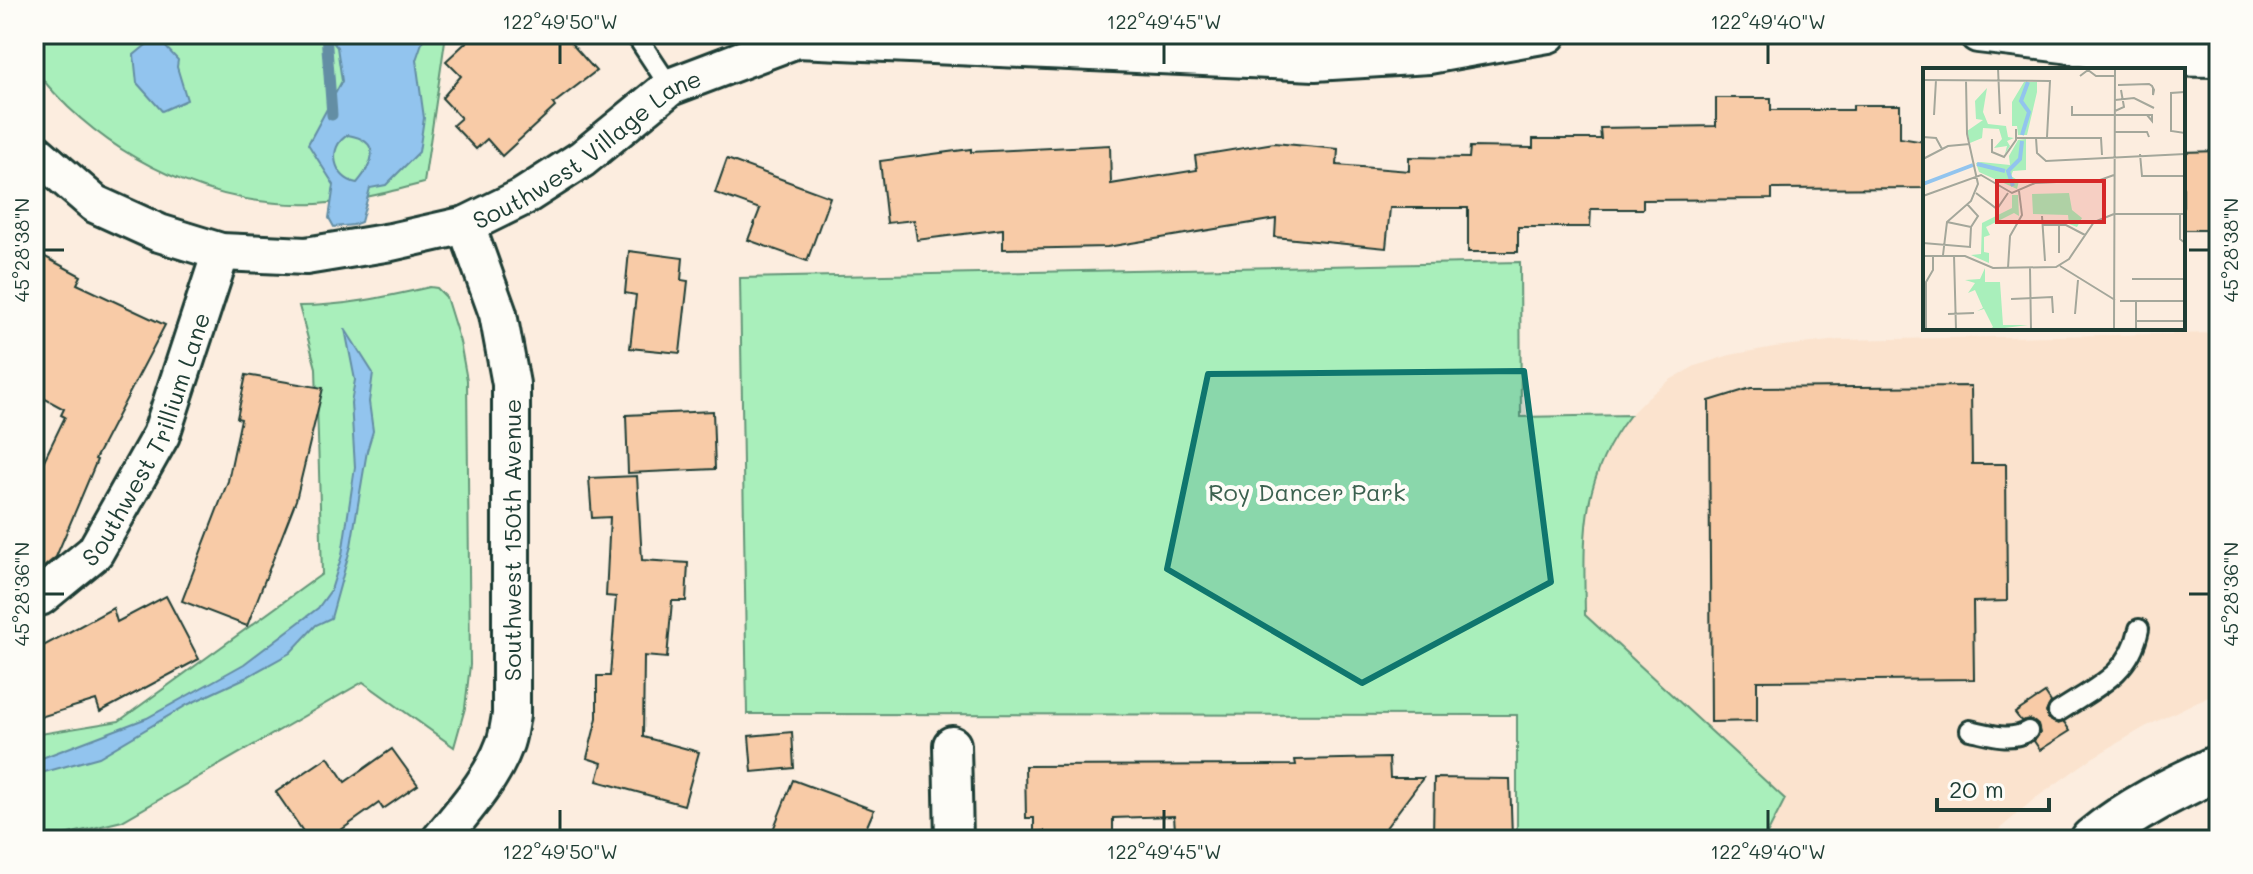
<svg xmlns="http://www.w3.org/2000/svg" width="2253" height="874" viewBox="0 0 2253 874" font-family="Mali,sans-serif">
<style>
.built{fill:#fbe3ce}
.green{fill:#a9efbb;stroke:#649678;stroke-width:2}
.water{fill:#92c4ee;stroke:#648ea4;stroke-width:2;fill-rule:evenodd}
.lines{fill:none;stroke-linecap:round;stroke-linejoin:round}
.stream{stroke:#648ea4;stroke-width:11}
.building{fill:#f8cba7;stroke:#1f3d34;stroke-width:2}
.service-casing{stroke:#1f3d34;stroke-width:24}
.minor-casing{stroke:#1f3d34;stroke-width:42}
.tertiary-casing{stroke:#1f3d34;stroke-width:50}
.service{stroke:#fdfcf7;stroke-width:18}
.minor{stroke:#fdfcf7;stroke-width:36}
.tertiary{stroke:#fdfcf7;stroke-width:44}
.marked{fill:#0f766e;fill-opacity:0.2;stroke:#0f766e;stroke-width:6;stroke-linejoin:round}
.ticks{fill:none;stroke:#1f3d34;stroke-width:3}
.labels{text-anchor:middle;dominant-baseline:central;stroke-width:8;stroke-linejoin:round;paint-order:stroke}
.street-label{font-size:24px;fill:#1f3d34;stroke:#fdfcf7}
.park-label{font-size:24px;fill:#3b614f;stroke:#fdfcf7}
.inset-river{fill:none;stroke:#92c4ee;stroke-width:4}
.inset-road{fill:none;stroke:#a4a79b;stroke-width:2}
.view{fill:#d62828;fill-opacity:0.15;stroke:#d62828;stroke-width:4}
.inset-edge{fill:none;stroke:#1f3d34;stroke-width:4}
.neatline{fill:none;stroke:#1f3d34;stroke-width:3}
.ticks-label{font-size:20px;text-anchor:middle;fill:#1f3d34}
</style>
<rect width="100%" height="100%" fill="#fceddf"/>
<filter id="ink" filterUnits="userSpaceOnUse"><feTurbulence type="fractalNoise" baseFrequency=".0125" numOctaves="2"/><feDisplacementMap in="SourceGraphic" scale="16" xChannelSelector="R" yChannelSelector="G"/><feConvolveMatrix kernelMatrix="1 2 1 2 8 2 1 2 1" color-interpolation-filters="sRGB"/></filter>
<g filter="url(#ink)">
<!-- built -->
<polygon class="built" points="2219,333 2219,693 2198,701 2145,727 2092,758 2033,800 1987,840 1764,840 1785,799 1585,615 1586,514 1590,493 1607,449 1630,415 1648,397 1670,380 1695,366 1730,355 1774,347 1839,340"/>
<!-- green -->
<g class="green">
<path d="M34 34H446L424 183C389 192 353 202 317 204 225 208 134 170 68 107 59 98 36 75 34 64 32 55 34 43 34 34Z"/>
<path d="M1520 262 1521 417 1630 415C1579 480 1584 537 1585 615L1785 799 1764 840H1517V715L747 714 740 278Z"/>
<path d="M430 287 437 288 446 297 460 342 467 380 470 665 465 708 454 747 363 682 122 821 44 840H34V735L119 721 322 574 316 368 299 306C344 306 386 297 430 287Z"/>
</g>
<!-- water -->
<g class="water">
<polygon points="148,34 158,34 161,42 178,60 177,67 187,100 162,111 137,83 134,55 151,41"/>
<path d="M326 34H425L416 60 424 118 419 152 386 185 370 188 361 222 353 225 334 227 329 218 334 185 308 144 342 81 337 47ZM348 135C382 141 374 163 357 183 334 179 326 147 348 135Z"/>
<polygon points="345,329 373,373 369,402 373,431 367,451 351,546 331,618 316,625 290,653 245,678 187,705 99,757 34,775 34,761 147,718 244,664 318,608 331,590 342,555 355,467 351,403 355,380"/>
</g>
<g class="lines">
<!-- stream -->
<polyline class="stream" points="326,34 332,115"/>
</g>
<!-- building -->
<g class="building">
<polygon points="475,34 563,34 596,71 553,104 555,107 502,156 487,139 476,149 453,125 461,118 442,98 461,76 446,61"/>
<polygon points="1716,98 1771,98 1771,110 1853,110 1853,105 1900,105 1900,138 1925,142 1925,188 1772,189 1772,199 1643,200 1643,209 1591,209 1590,227 1518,227 1518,252 1468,252 1468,208 1390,208 1386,248 1275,237 1276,219 1107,247 1003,249 1003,229 917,240 914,220 887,223 880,161 971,149 971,152 1110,145 1111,184 1197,170 1195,156 1274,143 1338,149 1337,165 1409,171 1409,157 1469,158 1470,147 1533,148 1533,139 1601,139 1600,128 1716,126"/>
<polygon points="2219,151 2219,230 2183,230 2183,152"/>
<polygon points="727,159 830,197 807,261 748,240 760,209 715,193"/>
<polygon points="34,251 81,276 77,284 165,325 95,459 97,460 56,557 34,575 34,481 65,417 61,415 64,409 34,393 34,357 45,335 34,329"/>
<polygon points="629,251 683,258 681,280 688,281 680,353 630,348 636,295 625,293"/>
<polygon points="246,375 323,388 296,500 247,626 182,601 228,481 241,419 237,418"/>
<polygon points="1971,386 1972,464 2006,464 2007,601 1973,602 1974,679 1757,681 1757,721 1711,722 1709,401 1751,388"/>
<polygon points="713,411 715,469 628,473 626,415"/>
<polygon points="637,476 642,560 688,563 686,601 672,601 667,658 644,656 643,737 699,752 684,805 597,781 602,763 587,758 597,718 597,676 610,676 616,597 606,596 610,517 592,518 589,478"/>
<polygon points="166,596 199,659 100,712 96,700 34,719 34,651 113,608 117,622"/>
<polygon points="2045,693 2051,702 2046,712 2048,719 2058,724 2064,722 2070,731 2040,750 2034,741 2040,733 2038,725 2030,719 2021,721 2015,713"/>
<polygon points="792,732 794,768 752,772 749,736"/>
<polygon points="392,749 418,785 383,809 379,803 327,840 309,840 276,792 328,757 345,782"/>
<polygon points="1389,758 1390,778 1423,778 1382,833 1339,835 1339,840 1184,840 1184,830 1175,830 1174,816 1113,818 1113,840 1044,840 1044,831 1034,832 1034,818 1026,818 1025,766 1296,765 1295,760"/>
<polygon points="1434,778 1510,779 1512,836 1433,836"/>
<polygon points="793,780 874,810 861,840 784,840 785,833 773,830"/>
</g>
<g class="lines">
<!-- service casing -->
<g class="service-casing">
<g id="service">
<polyline points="635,34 670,87"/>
<path d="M2058 712C2094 688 2130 675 2139 629"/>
<path d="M1970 730C1990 734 2009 742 2028 731"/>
</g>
</g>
<!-- minor casing -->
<g class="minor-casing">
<g id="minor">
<polyline points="1978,34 2064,44 2140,57 2219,58"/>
<path id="s1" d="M34 151 95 204 159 233 221 252 306 256 391 242 466 225 523 197 582 159 670 87 797 39 1315 62 1429 55 1548 34"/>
<path id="s2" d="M34 598 40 597 95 552 161 435 221 252"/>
<polyline points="952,745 954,840"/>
<path d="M440 840C463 811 491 781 504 746 508 737 509 725 511 715V384L498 314 466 225"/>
</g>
</g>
<!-- tertiary casing -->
<g class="tertiary-casing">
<path id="tertiary" d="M2093 840C2131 809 2175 788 2219 767"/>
</g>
<!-- service -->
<use href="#service" class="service"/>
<!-- minor -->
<use href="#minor" class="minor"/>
<!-- tertiary -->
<use href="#tertiary" class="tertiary"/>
</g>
</g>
<!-- marked area -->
<path class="marked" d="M1524 371 1551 582 1362 683 1167 569 1208 374Z"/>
<!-- ticks -->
<path class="ticks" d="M560 44V64M1164 44V64M1768 44V64M44 250H64M2189 250H2209M44 594H64M2189 594H2209M560 810V830M1164 810V830M1768 810V830"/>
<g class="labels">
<!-- street labels -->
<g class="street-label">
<text stroke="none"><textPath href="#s1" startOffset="608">Southwest Village Lane</textPath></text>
<text stroke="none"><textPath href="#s2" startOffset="202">Southwest Trillium Lane</textPath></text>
<text transform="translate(511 540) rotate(-90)">Southwest 150th Avenue</text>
</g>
<!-- park labels -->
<g class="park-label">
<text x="1307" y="491">Roy Dancer Park</text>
</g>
</g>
<!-- overview -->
<g transform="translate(1923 68)">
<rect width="262" height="262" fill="#fceddf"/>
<path d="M101 14H114V24L104 67H95L94 58H89V34ZM64 20 60 44 65 56 83 58 85 69 91 70 84 73 87 78 82 86 84 78 71 80 79 71 76 61 60 60 59 70 47 75 44 63 60 52 53 51 52 33ZM103 71V102L90 103 88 108 96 113 94 121 56 104 53 95 58 94 87 97 86 88 95 72ZM146 125 149 142 159 150 154 159 146 156 145 147 110 146 109 126ZM89 127H95L96 148 91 145 63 159 67 167 61 169V184L66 185V195L48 187 58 186 59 155 89 140ZM62 200V214H77L80 257H105L66 262 70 259 61 241 54 243 60 240 52 222 45 225 52 215 42 212 57 211Z" fill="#a9efbb"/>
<path class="inset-river" d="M99 67 106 44 98 33 105 14M54 96 82 103M0 116 50 97M90 118 85 103 97 91 99 73"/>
<path class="inset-road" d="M75 0 77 46M157 8 165 2 173 8H192M0 12 127 13 124 69M195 17 226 16 229 18 231 22 230 27V20M262 24 248 25V63L262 65M192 32 211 30 231 40M149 38V47H229V53L224 47M192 43 201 39 198 22M11 47 13 12M192 64H224L226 69M0 69 13 70 19 81M93 70H178L179 87M113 70 114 85 123 93 262 86M69 71V84L81 89 93 72V61M217 86 219 108H262M0 91 25 78 47 76M53 125 74 141 85 125M0 128 58 107 89 125 112 115 177 112 191 107M44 136 55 148 48 159M191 146H262M257 146V171L262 175M119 148 122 193M24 154 48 159M120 157H143L162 167M136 157V185M0 175 47 179 48 159M20 187 24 154 48 133 55 116 44 66 43 12M31 187 33 262M0 188H42L70 200 133 199 146 191 171 154 191 146M137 198 192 232M85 200 87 168 99 147 96 123M107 200 108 262M209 211H262M88 231 129 229 130 245M197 233H262M25 246 51 245M152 246 155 212M213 253H262M3 262V214L10 202V188M191 262 192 0M213 262V233"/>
<path class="view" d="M74 113H181V154H74Z"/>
<rect width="262" height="262" class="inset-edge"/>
</g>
<!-- margin -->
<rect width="2253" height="874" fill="none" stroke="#fdfcf7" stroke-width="88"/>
<!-- scale -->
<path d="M1937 798v12h112v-12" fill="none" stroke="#1f3d34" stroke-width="4"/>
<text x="1949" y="798" font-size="24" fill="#1f3d34" stroke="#fdfcf7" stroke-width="6" paint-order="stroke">20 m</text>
<rect x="44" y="44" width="2165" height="786" class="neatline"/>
<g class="ticks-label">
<text x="560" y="29">122°49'50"W</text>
<text x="1164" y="29">122°49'45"W</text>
<text x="1768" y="29">122°49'40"W</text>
<text transform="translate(22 250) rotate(-90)" y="7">45°28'38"N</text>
<text transform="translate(2231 250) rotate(-90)" y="7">45°28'38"N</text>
<text transform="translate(22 594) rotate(-90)" y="7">45°28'36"N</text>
<text transform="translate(2231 594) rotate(-90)" y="7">45°28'36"N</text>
<text x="560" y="859">122°49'50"W</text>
<text x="1164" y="859">122°49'45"W</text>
<text x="1768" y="859">122°49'40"W</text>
</g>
</svg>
